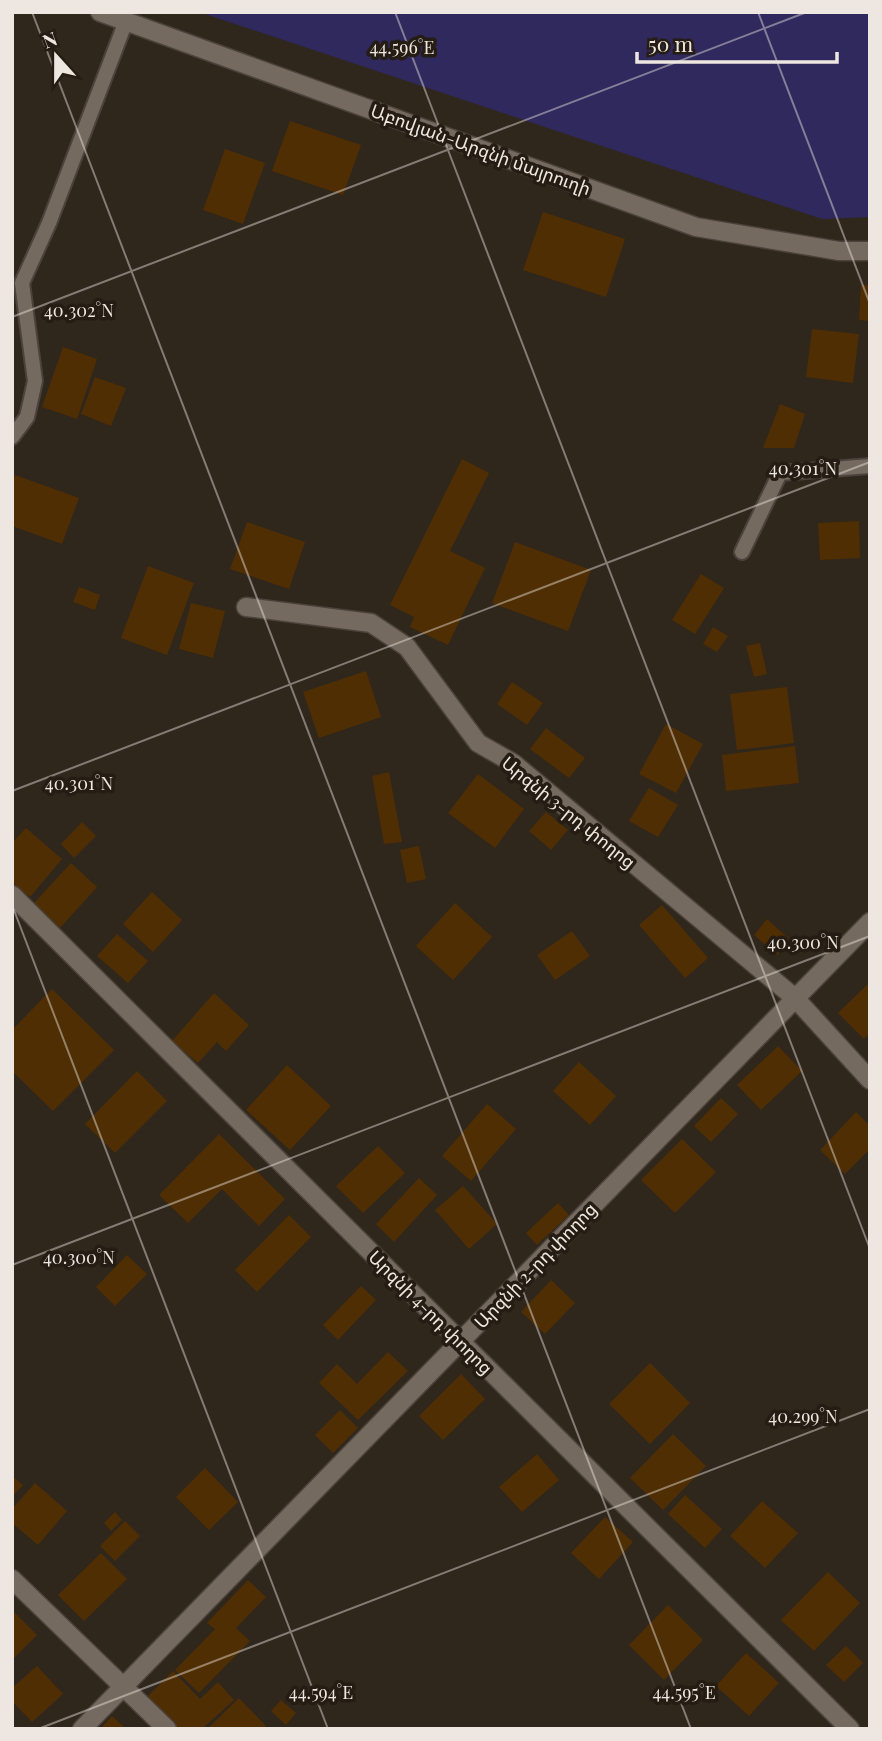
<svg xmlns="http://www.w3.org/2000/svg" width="882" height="1741" viewBox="0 0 882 1741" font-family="'Playfair Display','Noto Sans Armenian',serif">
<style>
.green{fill:#30295e}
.building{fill:#502e03}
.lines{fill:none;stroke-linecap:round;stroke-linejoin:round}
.lane-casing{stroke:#4b423b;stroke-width:18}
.street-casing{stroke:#4b423b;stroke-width:21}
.secondary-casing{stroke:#4b423b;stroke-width:21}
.lane{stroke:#756a5f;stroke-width:14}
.street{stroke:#756a5f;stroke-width:18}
.secondary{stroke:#756a5f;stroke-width:18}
.ticks{fill:none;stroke:#eee7e1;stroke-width:2;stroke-opacity:0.45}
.labels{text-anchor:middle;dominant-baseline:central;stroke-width:7;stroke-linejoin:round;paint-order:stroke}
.street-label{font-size:18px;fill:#eee7e1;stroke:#251c13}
.ticks-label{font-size:18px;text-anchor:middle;fill:#eee7e1;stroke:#251c13;stroke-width:7;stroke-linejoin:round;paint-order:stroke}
</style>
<rect width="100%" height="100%" fill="#2f261c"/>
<!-- green -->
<polygon class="green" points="199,12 870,12 870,217 822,219"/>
<!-- building -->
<g class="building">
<polygon points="290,121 361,145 343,195 272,171"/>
<polygon points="225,149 265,163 243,224 203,210"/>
<polygon points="543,212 625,239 606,297 523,270"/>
<polygon points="861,285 870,285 870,321 859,320"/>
<polygon points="812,329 859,334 853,383 806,377"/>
<polygon points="63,347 97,359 77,419 42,407"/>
<polygon points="95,377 126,388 111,426 81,414"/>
<polygon points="780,404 805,414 794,448 763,448"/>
<polygon points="462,459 489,473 450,551 485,568 448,645 410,627 414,617 390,605"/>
<polygon points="15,475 79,498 62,544 12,526 12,484"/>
<polygon points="859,521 860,558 820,560 818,523"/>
<polygon points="247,522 305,542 289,589 230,569"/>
<polygon points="515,542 591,570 568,631 492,603"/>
<polygon points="148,566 194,583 167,655 121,638"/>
<polygon points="701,574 724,588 695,634 672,620"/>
<polygon points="79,587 100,595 95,610 73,602"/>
<polygon points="191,603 225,611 213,658 179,649"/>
<polygon points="713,627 728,636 717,652 703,644"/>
<polygon points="760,643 767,674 754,677 746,646"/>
<polygon points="366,671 381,717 319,738 303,692"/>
<polygon points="512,682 543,703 527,725 497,704"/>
<polygon points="787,687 794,743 737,750 730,694"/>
<polygon points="666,724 703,744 676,793 639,774"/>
<polygon points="546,728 585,758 569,778 530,749"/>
<polygon points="795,746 799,783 726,791 722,755"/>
<polygon points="389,772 402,842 384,844 372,776"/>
<polygon points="478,774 524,809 495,848 448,813"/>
<polygon points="649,788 678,805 658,837 629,821"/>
<polygon points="546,812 568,830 551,850 529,831"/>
<polygon points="82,822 96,836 74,858 61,844"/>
<polygon points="26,828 62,859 30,897 12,882 12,843"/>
<polygon points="419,846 426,879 407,883 400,850"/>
<polygon points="71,863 97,887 60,928 34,903"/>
<polygon points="152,892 182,920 153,952 123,924"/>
<polygon points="455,903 492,937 453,980 416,946"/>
<polygon points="662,905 708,958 685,978 639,925"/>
<polygon points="767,919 790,940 777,955 754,935"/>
<polygon points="572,931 590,956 555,980 537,955"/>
<polygon points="117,934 148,961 128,983 97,956"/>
<polygon points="870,982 870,1032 864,1039 838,1013"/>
<polygon points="52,989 114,1050 53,1111 12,1071 12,1030"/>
<polygon points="214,993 249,1025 226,1051 217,1042 198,1063 172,1041"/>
<polygon points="778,1046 802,1071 761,1110 737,1085"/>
<polygon points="579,1062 616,1096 590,1125 553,1091"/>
<polygon points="287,1065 331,1106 290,1150 246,1110"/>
<polygon points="137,1071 167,1101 115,1153 85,1124"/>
<polygon points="721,1098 738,1114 711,1142 694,1126"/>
<polygon points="487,1104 516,1129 471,1181 442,1156"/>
<polygon points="856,1112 870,1126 870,1149 845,1174 820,1150"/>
<polygon points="219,1134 285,1199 259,1226 222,1189 188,1223 159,1195"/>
<polygon points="682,1139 716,1172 675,1213 641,1180"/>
<polygon points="378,1146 405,1173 363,1213 336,1186"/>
<polygon points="419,1178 437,1195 394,1242 376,1224"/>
<polygon points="463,1186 497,1224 469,1249 435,1210"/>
<polygon points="558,1203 569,1215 537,1245 526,1233"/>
<polygon points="289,1215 311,1237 257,1292 235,1270"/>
<polygon points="127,1255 147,1274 115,1306 96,1287"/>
<polygon points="551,1280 575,1303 545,1334 521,1312"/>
<polygon points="361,1286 376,1300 338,1340 323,1325"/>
<polygon points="388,1352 408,1371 358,1420 319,1383 337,1364 357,1384"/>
<polygon points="650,1363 690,1403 650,1444 609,1404"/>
<polygon points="461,1374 485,1399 443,1440 419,1416"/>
<polygon points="340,1410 358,1428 333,1453 315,1435"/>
<polygon points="673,1434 706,1466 663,1510 630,1478"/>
<polygon points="537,1454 559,1480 522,1512 499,1487"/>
<polygon points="205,1468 238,1502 209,1530 176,1497"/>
<polygon points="12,1476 23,1485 12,1497"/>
<polygon points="35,1483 67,1511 38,1545 12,1523 12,1509"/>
<polygon points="685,1495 722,1529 705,1548 668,1514"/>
<polygon points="762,1501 798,1533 765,1568 730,1536"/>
<polygon points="115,1512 122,1520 111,1531 104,1523"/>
<polygon points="605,1517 633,1542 599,1579 571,1553"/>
<polygon points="125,1521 140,1536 115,1561 100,1546"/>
<polygon points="101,1553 127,1579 84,1621 58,1595"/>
<polygon points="828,1572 860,1603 814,1651 781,1620"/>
<polygon points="248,1580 266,1597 236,1628 250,1641 199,1693 175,1670 215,1629 207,1623"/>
<polygon points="668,1605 703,1640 664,1680 629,1645"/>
<polygon points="12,1610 37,1635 12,1660"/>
<polygon points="846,1646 863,1663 844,1682 826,1665"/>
<polygon points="746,1653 779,1683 749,1716 716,1686"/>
<polygon points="37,1666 63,1694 32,1722 12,1701 12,1688"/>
<polygon points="173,1671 200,1699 218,1682 234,1700 202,1729 179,1729 148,1696"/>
<polygon points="239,1698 266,1726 262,1729 207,1729"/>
<polygon points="281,1700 296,1713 286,1725 271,1711"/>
<polygon points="112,1716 122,1725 125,1729 100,1729"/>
</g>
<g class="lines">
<!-- lane casing -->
<g class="lane-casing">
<g id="lane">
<polyline points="12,437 27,417 35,381 22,283 49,223 126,21"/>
<polyline points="742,552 780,473 870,466"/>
</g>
</g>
<!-- street casing -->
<g class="street-casing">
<g id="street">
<polyline points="246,607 371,623 407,647 478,743 513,763 795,998 870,1080"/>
<polyline points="12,895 850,1729"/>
<polyline points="12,1579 167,1729"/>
<polyline points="82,1729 870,922"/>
</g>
</g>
<!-- secondary casing -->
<g class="secondary-casing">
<polyline id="secondary" points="100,12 696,227 839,251 870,251"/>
</g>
<!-- lane -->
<use href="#lane" class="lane"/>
<!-- street -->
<use href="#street" class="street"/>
<!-- secondary -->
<use href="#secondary" class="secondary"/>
</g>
<!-- ticks -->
<path class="ticks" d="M32 12 691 1729M395 12 870 1249M758 12 870 304M12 317 807 12M12 791 870 462M12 905 328 1729M12 1265 870 936M38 1729 870 1409"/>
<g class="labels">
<!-- street labels -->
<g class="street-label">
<text transform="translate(481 149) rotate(20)">Աբովյան-Արզնի մայրուղի</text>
<text transform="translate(569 812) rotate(39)">Արզնի 3-րդ փողոց</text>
<text transform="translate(535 1265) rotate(-46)">Արզնի 2-րդ փողոց</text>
<text transform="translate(431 1312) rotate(45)">Արզնի 4-րդ փողոց</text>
</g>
</g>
<g class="ticks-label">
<text x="402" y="54">44.596°E</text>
<text x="79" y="317">40.302°N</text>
<text x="803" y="475">40.301°N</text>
<text x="79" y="790">40.301°N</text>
<text x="803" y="949">40.300°N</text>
<text x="79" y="1264">40.300°N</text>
<text x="803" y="1423">40.299°N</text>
<text x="321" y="1699">44.594°E</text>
<text x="684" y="1699">44.595°E</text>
</g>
<!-- border -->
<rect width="882" height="1741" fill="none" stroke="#eee7e1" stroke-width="28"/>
<!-- north arrow -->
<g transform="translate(56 56) rotate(339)" stroke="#251c13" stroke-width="5" paint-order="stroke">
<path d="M0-5L12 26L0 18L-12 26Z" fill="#eee7e1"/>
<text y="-10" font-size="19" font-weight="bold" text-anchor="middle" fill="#eee7e1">N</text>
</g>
<!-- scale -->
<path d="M637 52v10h200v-10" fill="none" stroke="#eee7e1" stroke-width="3.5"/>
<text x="648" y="52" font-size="21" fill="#eee7e1" stroke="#251c13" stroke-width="5" paint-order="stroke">50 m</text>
</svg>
